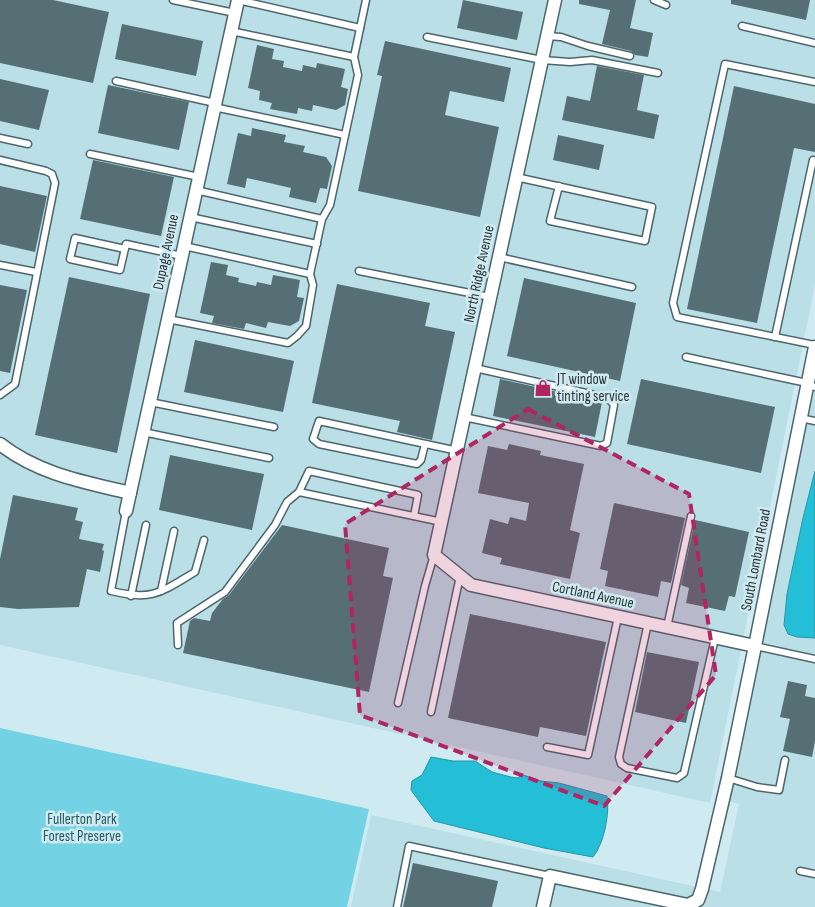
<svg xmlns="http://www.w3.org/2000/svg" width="815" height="907" viewBox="0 0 815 907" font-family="'Sofia Sans Condensed',sans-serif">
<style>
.built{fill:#badfe7}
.green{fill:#73d3e4}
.water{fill:#24bfd6;stroke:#2695a6}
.building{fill:#566f74}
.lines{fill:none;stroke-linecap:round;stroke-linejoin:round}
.service-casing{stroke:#4d666b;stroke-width:9}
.minor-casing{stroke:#4d666b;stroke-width:15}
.service{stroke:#fff;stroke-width:6}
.minor{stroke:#fff;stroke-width:12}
.marked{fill:#b12560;fill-opacity:0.2;stroke:#b12560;stroke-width:4;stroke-dasharray:10 6;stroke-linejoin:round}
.labels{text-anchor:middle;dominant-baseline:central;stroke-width:5;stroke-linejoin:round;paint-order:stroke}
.street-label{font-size:15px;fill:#293436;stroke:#cfebf1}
.poi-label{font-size:15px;fill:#293436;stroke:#cfebf1;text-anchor:start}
.park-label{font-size:15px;fill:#225b65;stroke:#cfebf1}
</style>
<rect width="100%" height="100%" fill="#cfebf1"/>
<!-- built -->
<g class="built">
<polygon points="0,0 815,0 815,285 710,803 0,645"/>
<polygon points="815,379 815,907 351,907 371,815 720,892 739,804 726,801"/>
</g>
<!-- green -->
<polygon class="green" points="0,728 369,809 347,907 0,907"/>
<!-- water -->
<g class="water">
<polygon points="815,471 815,638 797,637 788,634 784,625 787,594 803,518"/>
<path d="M431 757 453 761H475L492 772 511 777 517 778 523 775 541 781 559 783 607 796C610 813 604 844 593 857L544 848 434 821 411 790 412 781 422 775Z"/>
</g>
<!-- building -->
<g class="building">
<polygon points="0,0 53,0 109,12 93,83 0,63"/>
<polygon points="463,0 523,12 517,40 457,28"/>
<polygon points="579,0 636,0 630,28 653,33 648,57 635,55 631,51 602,44 610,10 579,4"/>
<polygon points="731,0 810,0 806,20 731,4"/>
<polygon points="122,24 203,41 196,76 115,59"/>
<polygon points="385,41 511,68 504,102 450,91 445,115 499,127 480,217 358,191 382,76 377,75"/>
<polygon points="257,45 274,49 272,59 284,61 283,67 302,71 303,65 316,68 317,63 345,69 341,87 348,89 345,105 336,110 313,105 312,111 298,108 297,114 270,109 272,103 259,100 260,91 248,88"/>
<polygon points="597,66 644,75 637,110 659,115 654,139 562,120 567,96 590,101"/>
<polygon points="0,79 49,90 39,130 0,121"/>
<polygon points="108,85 189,102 179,150 98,133"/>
<polygon points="734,86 815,104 815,152 794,148 757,323 687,309"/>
<polygon points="252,128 286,135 284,142 305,146 303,152 326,157 332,166 327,189 320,188 316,203 289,197 291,188 247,178 245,188 227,184 238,133 251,136"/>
<polygon points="558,135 604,145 599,170 553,160"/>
<polygon points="93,160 174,177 161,236 80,219"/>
<polygon points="0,186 47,196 35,252 0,244"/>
<polygon points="211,262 228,265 226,275 239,278 238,282 256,286 257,282 271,285 273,275 300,280 297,297 304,298 299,321 290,326 268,322 266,328 246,323 244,329 212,323 214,316 200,313"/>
<polygon points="69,277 150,294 117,453 35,435"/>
<polygon points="524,278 636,303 620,381 507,356"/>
<polygon points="337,284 430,303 425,326 455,332 432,440 397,432 400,421 312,403"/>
<polygon points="0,285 27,290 10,373 0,371"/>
<polygon points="195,340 294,361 283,412 184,392"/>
<polygon points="500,379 602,402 595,437 493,416"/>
<polygon points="641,379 775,407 761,473 627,444"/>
<polygon points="509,444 541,451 540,455 584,464 570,530 580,533 570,579 500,564 502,558 482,553 490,519 508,524 510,517 526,521 529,503 478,493 488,446 507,450"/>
<polygon points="170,455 264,474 252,530 159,510"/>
<polygon points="13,495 78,508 75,520 83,522 79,539 104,544 102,550 104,551 100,572 87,569 79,607 18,609 0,607 0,559"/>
<polygon points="614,503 685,518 671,583 661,581 658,597 605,586 608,571 600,569"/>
<polygon points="695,520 749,532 735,597 729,596 725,611 686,603 689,588 681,585"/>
<polygon points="282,525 389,548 383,576 393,578 369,692 183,653 190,621 194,618 210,621 212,613 223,599 229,595"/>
<polygon points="470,614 606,642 586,736 540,727 538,737 448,718"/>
<polygon points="647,652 699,662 686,723 635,712"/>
<polygon points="788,681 807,685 805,696 815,698 815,741 812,757 783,751 790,719 780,717"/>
<polygon points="413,863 498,881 492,907 403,907"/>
</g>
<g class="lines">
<!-- service casing -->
<g class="service-casing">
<g id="service">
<polyline points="173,0 235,13"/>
<polyline points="238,0 360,28"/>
<polyline points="654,0 666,5"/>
<polyline points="742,26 815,43"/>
<polyline points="231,31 354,57"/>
<polyline points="547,36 561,37 588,46 630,56"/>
<polyline points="427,37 542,60 570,62 592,60 658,73"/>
<polyline points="116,81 215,103"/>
<polyline points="815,82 725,64 673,303 677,317 815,345"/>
<polyline points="214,107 345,135"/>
<polyline points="0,138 28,144"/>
<polyline points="90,154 199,177"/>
<polyline points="0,160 46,171 52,174 55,183 15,384 0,395"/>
<polyline points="516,177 652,207 645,241 550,221 559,186"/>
<polyline points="196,190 322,219"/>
<polyline points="190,217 317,244"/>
<polyline points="184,246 310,274"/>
<polyline points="125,249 75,238 70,259 120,270 126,244 182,256"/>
<polyline points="499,257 632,287"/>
<polyline points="0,265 36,272"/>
<polyline points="359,271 490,297"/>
<polyline points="168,319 288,343 297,336 306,326 313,285 310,274 322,219 330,205 358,75 354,57 366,0"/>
<polyline points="775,337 813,160"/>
<polyline points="686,357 807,383 815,387"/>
<polyline points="150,402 274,427"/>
<polyline points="464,417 601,446 607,443 614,405 608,398 475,368"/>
<polyline points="800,418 815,421"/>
<polyline points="143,432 269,458"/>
<polyline points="425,444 421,460 417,464 319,444 313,439 319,421 458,451"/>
<polyline points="299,492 442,522"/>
<path d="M126 511 111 591C152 601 160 593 195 572L204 540"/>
<polyline points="161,591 174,531"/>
<polyline points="131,596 146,525"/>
<polyline points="648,623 619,757 621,764 627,768 677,778 684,773 715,638"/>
<polyline points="667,627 691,516"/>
<polyline points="178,645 177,623 225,592 275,525 287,502 299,492 309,471 418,495 414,516"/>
<polyline points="755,646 815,659"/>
<polyline points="398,703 425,586 434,555"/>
<polyline points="431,712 460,576"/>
<polyline points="547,747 588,755 618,617"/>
<polyline points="728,778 757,787 779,790 785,760"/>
<polyline points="800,871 815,874"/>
<polyline points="397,907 409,846 550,876"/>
</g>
</g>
<!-- minor casing -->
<g class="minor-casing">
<g id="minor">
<polyline points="555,0 434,555 471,585 755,646"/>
<path d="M0 444C38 474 84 482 130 493"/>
<polyline points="126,511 238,0"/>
<polyline points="543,907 550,876 688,905 698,900 702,889 728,778 755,646 815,347"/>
</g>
</g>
<!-- service -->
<use href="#service" class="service"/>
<!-- minor -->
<use href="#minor" class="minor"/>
</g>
<!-- marked area -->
<path class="marked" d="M528 409 689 494 716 675 604 806 360 715 345 524Z"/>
<!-- icons -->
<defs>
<g id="shop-bare" transform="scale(1.35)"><path d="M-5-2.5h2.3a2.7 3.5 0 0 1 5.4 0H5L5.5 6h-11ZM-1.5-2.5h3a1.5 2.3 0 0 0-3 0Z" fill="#b12560" stroke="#cfebf1" stroke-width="2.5" paint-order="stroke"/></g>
</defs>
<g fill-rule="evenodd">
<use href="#shop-bare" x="543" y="388"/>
</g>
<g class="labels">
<!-- street labels -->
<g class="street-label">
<text transform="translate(166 252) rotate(-78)">Dupage Avenue</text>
<text transform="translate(479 274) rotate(-78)">North Ridge Avenue</text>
<text transform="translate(756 560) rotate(-79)">South Lombard Road</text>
<text transform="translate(593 595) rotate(12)">Cortland Avenue</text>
</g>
<!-- poi labels -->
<g class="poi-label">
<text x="557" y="379">JT window<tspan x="557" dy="17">tinting service</tspan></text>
</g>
<!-- park labels -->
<g class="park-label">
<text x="82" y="819">Fullerton Park<tspan x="82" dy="17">Forest Preserve</tspan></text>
</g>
</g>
</svg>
